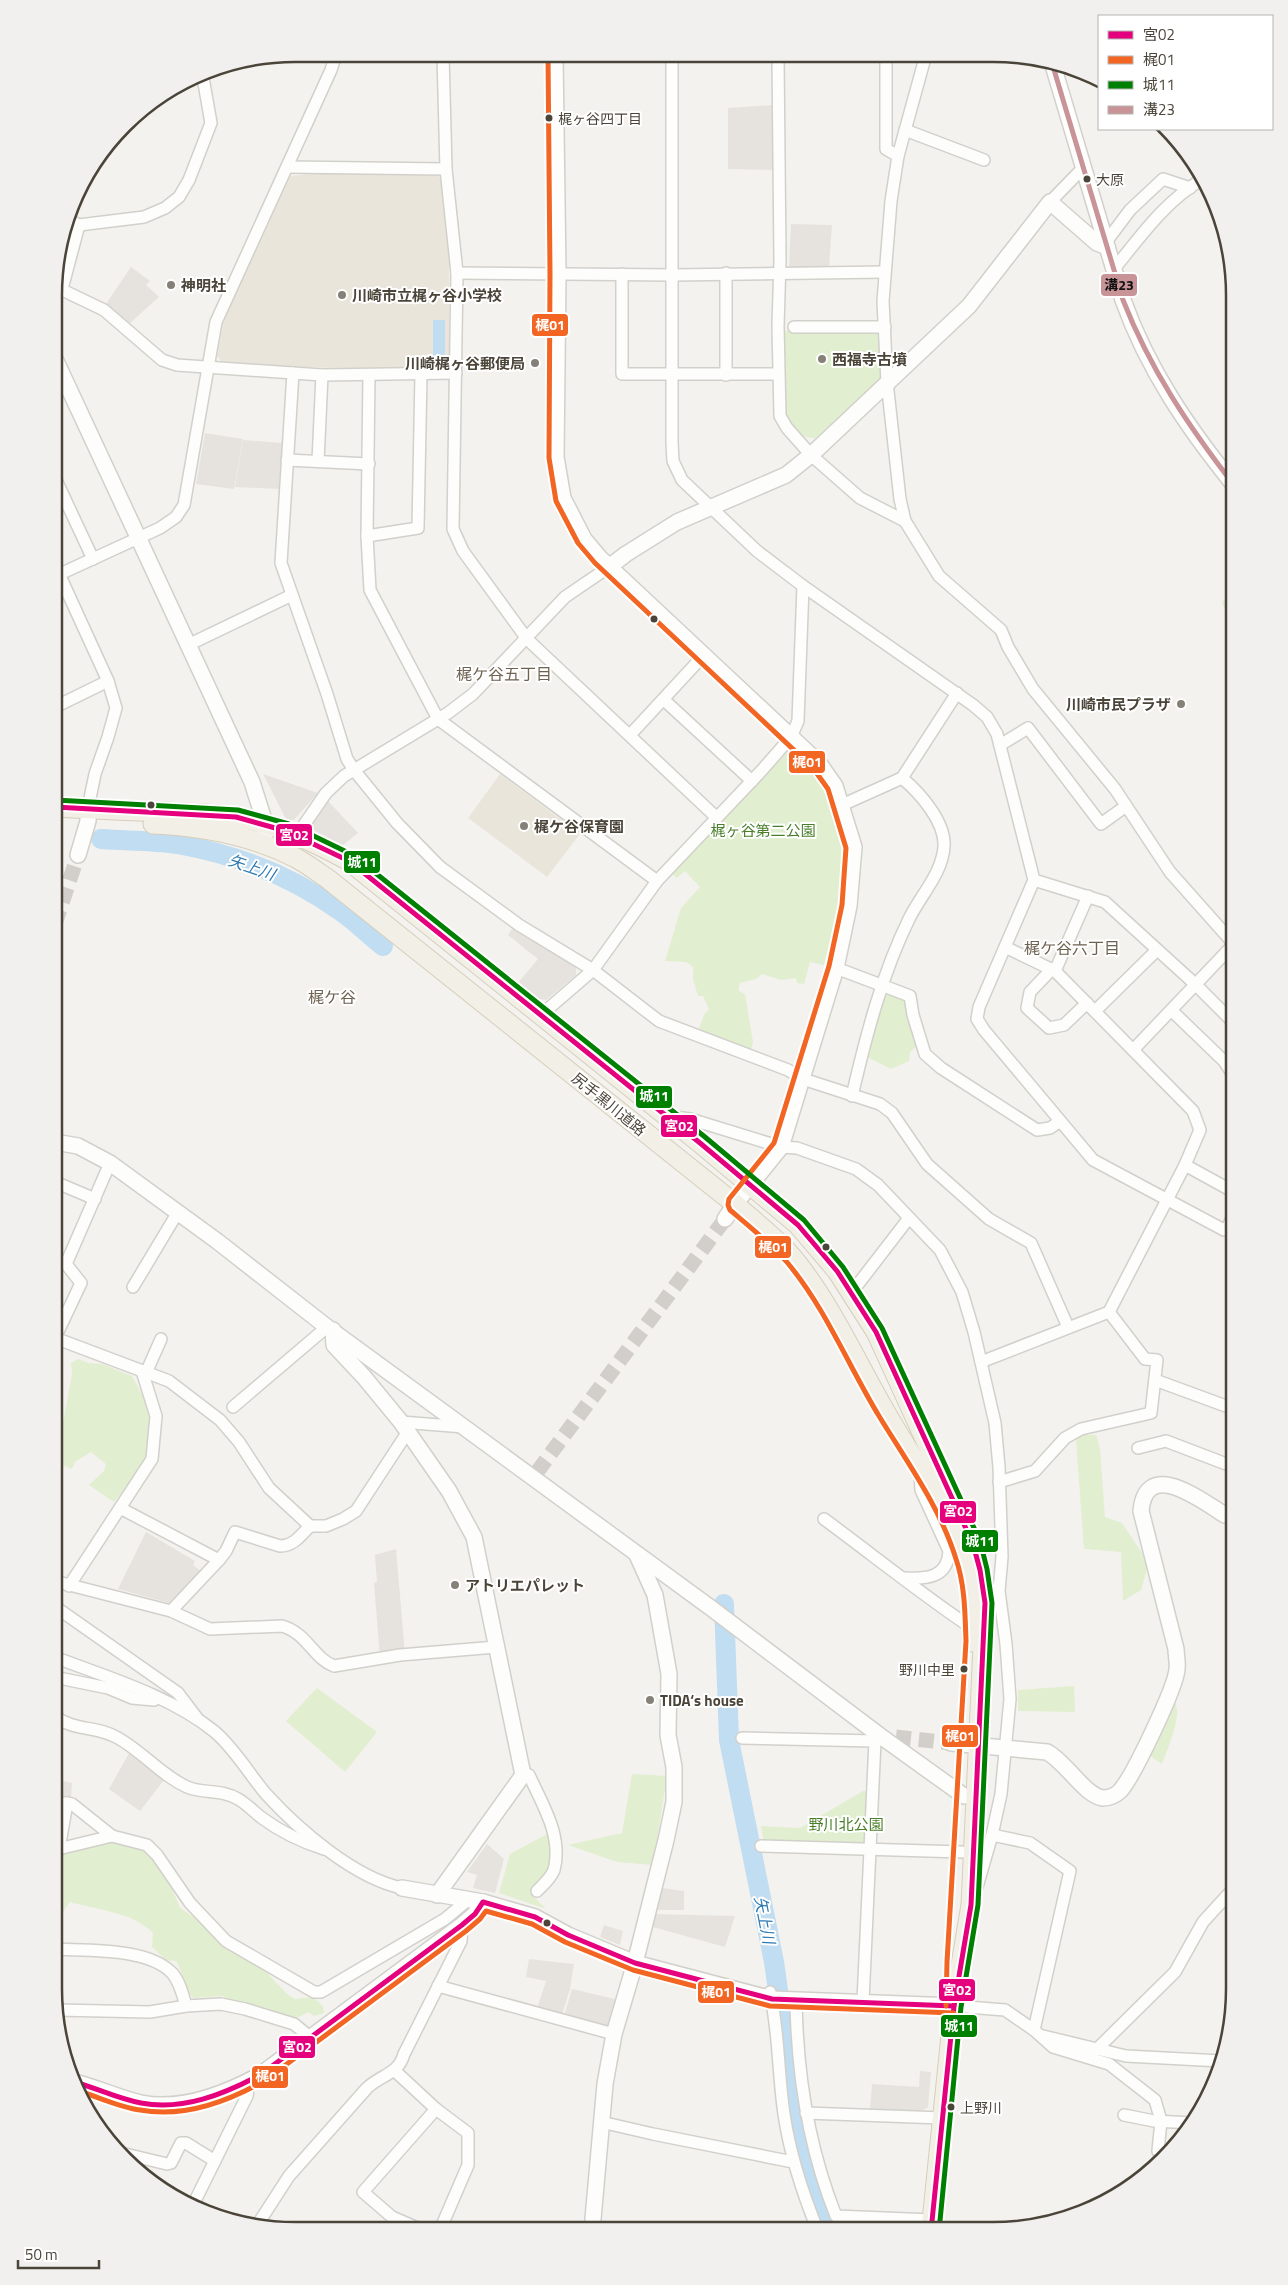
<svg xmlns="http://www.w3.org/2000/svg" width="1288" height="2285" viewBox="0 0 1288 2285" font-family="'Titillium Web','Noto Sans JP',sans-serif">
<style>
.education{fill:#eae5da}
.green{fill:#e1eecf}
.parking{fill:#e6e3df}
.water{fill:#c0ddf1}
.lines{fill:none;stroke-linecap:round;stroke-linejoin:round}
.river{stroke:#c0ddf1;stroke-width:20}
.tertiary-tunnel{stroke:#d2cfca;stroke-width:15;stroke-dasharray:15 8;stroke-linecap:butt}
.minor-casing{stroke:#d2d0cb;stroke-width:14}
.tertiary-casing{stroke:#d2d0cb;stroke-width:18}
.primary-casing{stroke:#d6cebb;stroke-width:21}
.minor{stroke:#fdfdfc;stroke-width:11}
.tertiary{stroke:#fdfdfc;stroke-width:15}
.primary{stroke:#f2efe6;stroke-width:19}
.bus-1-casing{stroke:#fff;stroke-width:9}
.bus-2-casing{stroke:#fff;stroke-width:9}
.bus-3-casing{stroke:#fff;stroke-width:9}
.bus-4-casing{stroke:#fff;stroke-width:9}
.bus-1{stroke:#e5007d;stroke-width:5}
.bus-2{stroke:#f26522;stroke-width:5}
.bus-3{stroke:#008000;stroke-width:5}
.bus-4{stroke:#c99498;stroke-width:5}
.bus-dot{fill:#4b4439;stroke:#fff;stroke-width:2}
.poi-dot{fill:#868178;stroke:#fff;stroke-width:2}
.labels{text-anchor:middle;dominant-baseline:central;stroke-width:4;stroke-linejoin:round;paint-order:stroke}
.bus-label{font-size:14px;fill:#4b4439;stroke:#fff;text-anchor:start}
.poi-label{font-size:15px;font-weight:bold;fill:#4b4439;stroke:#fff;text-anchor:start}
.park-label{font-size:15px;fill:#4a7f2a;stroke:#fff}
.street-label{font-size:15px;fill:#4b4439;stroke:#fff}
.neighbourhood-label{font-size:16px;fill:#6e6250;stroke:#fff}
.water-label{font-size:16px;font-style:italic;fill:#2e7ab2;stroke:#fff}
.rim{fill:none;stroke:#4b4439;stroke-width:2.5}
.line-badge{stroke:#fff;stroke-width:2}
.badge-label{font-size:14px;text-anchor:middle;font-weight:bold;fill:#fff}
.pale-badge-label{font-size:14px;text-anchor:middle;font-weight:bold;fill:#111}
</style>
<rect width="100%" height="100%" fill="#f4f2ee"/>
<!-- education -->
<g class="education">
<polygon points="321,173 430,174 443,178 449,263 449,361 443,369 288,367 221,361 217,356 224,320 289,176"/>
<polygon points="500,774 580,834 547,877 468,818"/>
</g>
<!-- green -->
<g class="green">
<path d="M882 330 884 377 816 438C802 439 788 428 785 414 781 391 784 355 783 331Z"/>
<polygon points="1234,591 1234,633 1222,602"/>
<path d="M796 753C806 764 816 774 823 786 858 843 839 905 824 965L810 962 804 984 797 983 796 978 781 980 762 974 756 979 740 983 738 990 745 994 753 1042 751 1050 698 1031 704 1015 709 1009 703 996H698L693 979V967L686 962 665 961 681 908 700 887 685 871 677 878 672 874 786 754Z"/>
<polygon points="890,993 903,998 917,1046 910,1052 909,1061 891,1069 865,1056 884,997"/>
<polygon points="78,1359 89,1363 102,1364 132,1376 143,1396 151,1419 148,1455 137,1473 114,1502 89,1485 104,1471 106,1464 91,1452 75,1462 72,1469 60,1464 57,1456 72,1374 71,1363"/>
<polygon points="1082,1435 1096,1435 1100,1449 1105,1517 1122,1523 1142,1553 1147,1569 1141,1590 1123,1601 1121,1552 1084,1549 1076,1440"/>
<polygon points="1074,1686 1075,1712 1018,1711 1018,1690"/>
<polygon points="317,1688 377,1732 345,1772 286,1721"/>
<path d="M1173 1699C1185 1711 1167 1750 1162 1764L1147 1754Z"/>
<polygon points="632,1774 667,1776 653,1865 617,1862 568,1845 622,1833"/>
<polygon points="863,1791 869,1791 865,1845 764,1843 761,1826 800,1828"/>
<polygon points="549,1833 551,1868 531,1894 546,1909 499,1893 510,1854"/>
<path d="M115 1840 139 1845 152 1857 171 1886 180 1908 195 1918 218 1941 266 1972 287 1994 295 1999 313 1997 323 2006 324 2013 314 2016 308 2012 293 2020 230 2001 223 1996 193 1998C182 1983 184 1975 176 1961L166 1960 152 1947 153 1933C133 1912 97 1910 70 1902L61 1914H54V1854Z"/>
</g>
<!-- parking -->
<g class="parking">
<polygon points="772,105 773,170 728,169 728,108"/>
<polygon points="791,224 832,225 829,269 789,269"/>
<polygon points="131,267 150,281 146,285 159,297 130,323 106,304"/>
<polygon points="205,433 243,439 234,489 196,484"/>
<polygon points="243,440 282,443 279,489 235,487"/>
<polygon points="263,774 318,793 293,821 286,819"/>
<polygon points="327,800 358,833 343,845 313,830 311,823"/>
<polygon points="512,929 576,967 576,975 546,1000 538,999 518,983 538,959 508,935"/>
<polygon points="146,1532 195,1561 193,1565 202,1572 173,1604 118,1589"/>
<polygon points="396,1549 405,1654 380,1658 374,1583 377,1582 375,1555"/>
<polygon points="132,1748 167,1776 140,1811 109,1789"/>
<polygon points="54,1779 72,1783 71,1800 54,1799"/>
<polygon points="487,1844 504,1859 495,1893 473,1888 477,1875 467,1872"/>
<polygon points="662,1888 684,1891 684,1910 656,1910"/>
<polygon points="653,1914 735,1916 725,1947 649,1926"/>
<polygon points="604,1925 623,1931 620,1945 600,1937"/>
<polygon points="529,1959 574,1964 570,1989 562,2015 537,2009 546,1981 526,1977"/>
<polygon points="572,1989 619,2000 611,2027 564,2016"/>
<polygon points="920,2071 931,2072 928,2107 922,2111 870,2109 872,2084 919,2087"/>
</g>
<!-- water -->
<polygon class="water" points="433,320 445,320 445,361 433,360"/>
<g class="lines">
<!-- river -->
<g class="river">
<path d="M101 839C126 841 152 840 177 844 234 854 291 876 339 910 354 920 368 934 383 946"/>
<polyline points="724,1604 729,1740 774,1962 801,2152 830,2231"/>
</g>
<!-- tertiary-tunnel -->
<g class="tertiary-tunnel">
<polyline points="55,924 78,855"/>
<polyline points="537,1472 725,1219"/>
<polyline points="896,1737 951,1743"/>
</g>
<!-- minor casing -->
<g class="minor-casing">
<g id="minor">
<polyline points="443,55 446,169 457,273 453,529 463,551 527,639 716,817"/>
<polyline points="672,56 672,442 673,461 682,480 757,551 803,586 973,705 987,717 997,734 1034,880 979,1007 977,1019 984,1030 1093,1160 1224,1230 1227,1229 1234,1213"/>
<polyline points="778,57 780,260 778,326 780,416 787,428 811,455 860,498 905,521"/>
<polyline points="886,57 886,149 898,156"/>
<polyline points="925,58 898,156 891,201 883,301 887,382 900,499 905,521 939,576 1001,630 1008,647 1033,689 1115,789 1170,872 1234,944"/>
<polyline points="905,130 984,160"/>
<polyline points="287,167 446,169"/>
<polyline points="1050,202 1084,167"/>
<polyline points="69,220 79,225 144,217 165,208 179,197 189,180 211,123 202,72"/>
<polyline points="1106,242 1130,210 1163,179 1190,188"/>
<path d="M1114 269C1140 237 1166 200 1203 179"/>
<polyline points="457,273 673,275 884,272"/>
<polyline points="622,274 622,374 778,374"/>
<polyline points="56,287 104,310 162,360 177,365 322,375 456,373"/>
<polyline points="62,289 79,225"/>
<polyline points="794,327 885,327"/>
<polyline points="293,373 281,563 327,694 347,759 354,770 397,823 440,867 519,925 593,970 659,1021 788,1070 803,1079 880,1104 892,1113 927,1164 989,1219 1031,1243 1068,1327"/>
<polyline points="369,375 367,536 370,590 438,719 657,881"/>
<polyline points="726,375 726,273"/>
<polyline points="287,460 369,464"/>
<polyline points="318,461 322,375"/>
<polyline points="56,480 93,559"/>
<polyline points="367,536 418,528 421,374"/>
<polyline points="55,565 108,681 116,708 108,737 95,774 88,808"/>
<polyline points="60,574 160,528 176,517 184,505 216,322 331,70 336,54"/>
<polyline points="188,645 292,595"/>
<polyline points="664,700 752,781"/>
<polyline points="55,707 108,681"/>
<polyline points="630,735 703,656"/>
<polyline points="1000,745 1028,728 1101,824 1126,806"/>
<polyline points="842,805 902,778 957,693"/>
<polyline points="297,835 326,793 344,776 448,713 473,694 565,597 609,567"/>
<polyline points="1034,880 1105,902 1195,984 1234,1023"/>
<polyline points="836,968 910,996 913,1015 925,1054 941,1068 1037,1130 1050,1128 1059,1122"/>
<polyline points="1052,969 1030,992 1027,1008 1049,1028 1064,1025 1087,1003"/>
<polyline points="1055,971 1088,896"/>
<polyline points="1171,1010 1224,1061 1234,1076"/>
<polyline points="1095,1011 1157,950"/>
<polyline points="541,1015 593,970 657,881 763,769 791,737 798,721 803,586"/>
<polyline points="1133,1050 1234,944"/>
<path d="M852 1096C866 1036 882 974 909 919 920 896 942 874 944 847 946 822 919 792 902 778"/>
<polyline points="668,1116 690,1119 781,1147 797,1148 856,1169 878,1185 940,1250 962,1292 974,1332 995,1423 999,1467 1002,1557 999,1591 1006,1644 1010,1699 1001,1794 992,1835 977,1887"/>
<polyline points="1185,1165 1234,1192"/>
<polyline points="55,1182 95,1199"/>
<polyline points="55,1260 66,1264 81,1283 55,1338 169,1381 220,1420 239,1442 269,1488 310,1526 326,1526 343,1519 356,1511 407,1433"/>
<polyline points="66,1264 110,1163"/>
<polyline points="133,1287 178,1212"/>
<polyline points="852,1292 909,1218"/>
<polyline points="981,1362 1109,1312 1185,1165 1200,1130 1193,1111 1055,971 1005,947"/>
<polyline points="146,1373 161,1339"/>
<polyline points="1155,1380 1234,1409"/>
<polyline points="233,1407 327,1327"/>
<polyline points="401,1422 464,1427"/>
<polyline points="1138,1448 1166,1441 1234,1467"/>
<polyline points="999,1482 1035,1471 1065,1438 1081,1429 1151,1413 1157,1360 1145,1359 1109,1312"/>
<polyline points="120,1508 219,1560 171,1611"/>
<path d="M824 1519C873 1555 921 1594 972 1628"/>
<path d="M219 1560 226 1551 235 1532 280 1546C294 1546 301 1535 310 1526"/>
<path d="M905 1578C926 1579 948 1578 949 1551L921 1490 920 1475"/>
<path d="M54 1581 171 1611 210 1629 282 1626C307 1633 313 1658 334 1666L400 1655 496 1647"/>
<polyline points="69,1586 152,1459 156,1416 142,1371"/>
<polyline points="54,1606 178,1693 197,1718"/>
<path d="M54 1657C107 1677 171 1696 215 1732 235 1749 249 1774 266 1794 298 1829 354 1878 402 1888"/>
<polyline points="54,1677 108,1688 132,1698 154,1700"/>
<path d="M54 1716C76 1732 96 1725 118 1738 143 1752 161 1775 187 1787 203 1794 222 1789 238 1799 247 1804 254 1812 262 1818 281 1832 302 1842 324 1849"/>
<polyline points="742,1738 875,1741"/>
<path d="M529 1775C542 1804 563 1836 554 1870 551 1878 543 1885 537 1891"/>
<polyline points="54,1803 67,1803 59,1849"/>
<polyline points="67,1803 72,1804 112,1836"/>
<polyline points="992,1835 1030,1843 1070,1871 1034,2030"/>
<polyline points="761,1846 962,1852"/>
<polyline points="54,1850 112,1836 147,1845 157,1855 190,1903 226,1941 314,1992 321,1992 445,1919 468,1900"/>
<path d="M54 1949C87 1951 149 1947 173 1974 180 1983 183 1995 186 2006"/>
<polyline points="438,1986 614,2034"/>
<path d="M770 1992C779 2032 778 2074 784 2114 790 2155 802 2192 818 2231"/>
<path d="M796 1999C797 2074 808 2146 836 2216L932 2220"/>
<polyline points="863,2001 875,1741 879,1735"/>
<polyline points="954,2006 1005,2010 1034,2030 1053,2047 1109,2064 1155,2100 1161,2121 1158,2151 1167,2154"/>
<polyline points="57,2010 150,2012 186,2006 221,2004 245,2009 294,2024 311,2038"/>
<polyline points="1043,2036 1126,2056 1221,2061"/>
<polyline points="1096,2050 1175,1972 1203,1922 1234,1888"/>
<polyline points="395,2071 436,2109 468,2133 468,2165 440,2230"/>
<polyline points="806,2113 942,2118"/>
<polyline points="1124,2115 1154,2121 1193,2123"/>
<polyline points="601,2122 653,2134 793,2162"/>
<polyline points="121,2153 167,2164 171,2163 181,2143 186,2143 215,2161"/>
<polyline points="192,2207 247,2096 249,2081"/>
<path d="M256 2227 289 2176 367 2088C382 2074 398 2075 404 2054L461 1941 462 1925"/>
<polyline points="422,2230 392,2217 363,2192 436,2109"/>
</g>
</g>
<!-- tertiary casing -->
<g class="tertiary-casing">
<g id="tertiary">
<polyline points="555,55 558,274 556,457 563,498 584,539 600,558 819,763 835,786 854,847 849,906 836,968 781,1147 735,1204 725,1219"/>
<path d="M1052 62 1123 300C1148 370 1188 428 1234 485"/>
<polyline points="56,361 252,782 265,823 264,844"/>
<polyline points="609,567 626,554 677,522 786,475 811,455 969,306 1050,202 1097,243 1107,247"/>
<polyline points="78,855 88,821 88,808"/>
<polyline points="55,1142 78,1146 110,1163 217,1241 327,1327 711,1608 879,1735 964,1796"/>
<polyline points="333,1330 334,1345 364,1377 401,1422 449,1491 474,1537 523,1775 437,1895"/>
<path d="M951 1743 1047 1752C1066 1762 1085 1796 1103 1798 1109 1798 1116 1795 1120 1791 1133 1777 1176 1687 1177 1669 1178 1663 1176 1655 1176 1649L1141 1511C1146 1457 1202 1501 1225 1515L1234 1516"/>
<polyline points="402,1888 483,1902 535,1917 568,1935 635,1963 772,1999 954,2006"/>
<path d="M74 2082C96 2087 118 2098 141 2103 181 2111 225 2094 260 2075L462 1925 475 1914 483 1902"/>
<polyline points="592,2230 605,2084 614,2034 635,1963 666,1840 674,1802 674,1767 668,1735 669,1674 655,1595 637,1555"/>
</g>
</g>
<!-- primary casing -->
<g class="primary-casing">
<g id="primary">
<path d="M55 807C92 809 129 811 166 812 193 814 221 813 246 819 283 827 316 843 349 861L700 1143 798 1225 837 1271 876 1332 973 1544 980 1570 985 1603 971 1905 954 2006 931 2231"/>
<path d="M153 824C201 826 253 836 296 858 307 864 318 872 328 879L735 1204C756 1223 780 1241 798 1264 836 1313 860 1370 892 1423 918 1467 949 1511 964 1560 973 1586 972 1615 972 1642"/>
</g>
</g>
<!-- minor -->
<use href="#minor" class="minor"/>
<!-- tertiary -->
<use href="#tertiary" class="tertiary"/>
<!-- primary -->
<use href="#primary" class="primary"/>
<!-- bus-1 casing -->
<g class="bus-1-casing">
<g id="bus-1">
<polyline points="55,807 236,817 286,831 349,861 700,1143 798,1225 837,1271 876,1332 973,1544 980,1570 985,1603 971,1905 954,2006 931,2231"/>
<path d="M74 2082C97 2088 118 2099 141 2103 183 2111 224 2094 260 2075L462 1925 475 1914 483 1902 535 1917 568 1935 635 1963 772 1999 954 2006"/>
</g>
</g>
<!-- bus-2 casing -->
<g class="bus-2-casing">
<g id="bus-2">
<path d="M548 55 550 274 549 458 556 501 578 543 595 563 813 768 828 789 846 848 842 905 829 966 774 1143 729 1199 728 1205 730 1210C749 1226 769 1242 786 1261 825 1307 848 1365 879 1416 907 1462 940 1507 956 1559 965 1585 965 1614 966 1641L947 1962 946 2006"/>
<path d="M78 2091C99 2097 119 2107 140 2110 183 2118 227 2102 264 2081L466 1931 480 1919 486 1911 532 1924 565 1942 633 1970 770 2006 954 2013"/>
</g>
</g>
<!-- bus-3 casing -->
<g class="bus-3-casing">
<polyline id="bus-3" points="55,800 238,810 289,824 353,855 705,1137 804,1220 843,1267 882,1328 980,1541 987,1569 992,1603 978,1905 961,2007 939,2231"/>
</g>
<!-- bus-4 casing -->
<g class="bus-4-casing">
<path id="bus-4" d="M1052 63 1123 300C1150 369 1189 427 1234 485"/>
</g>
<!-- bus-1 -->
<use href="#bus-1" class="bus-1"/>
<!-- bus-2 -->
<use href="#bus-2" class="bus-2"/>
<!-- bus-3 -->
<use href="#bus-3" class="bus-3"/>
<!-- bus-4 -->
<use href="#bus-4" class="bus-4"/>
</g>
<!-- markers -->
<g class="bus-dot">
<circle cx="549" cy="118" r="4.5"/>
<circle cx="1087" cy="179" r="4.5"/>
<circle cx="654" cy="619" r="4.5"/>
<circle cx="151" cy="805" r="4.5"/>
<circle cx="826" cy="1247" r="4.5"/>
<circle cx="964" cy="1669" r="4.5"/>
<circle cx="547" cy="1923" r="4.5"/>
<circle cx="951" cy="2107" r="4.5"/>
</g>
<g class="poi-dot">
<circle cx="171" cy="285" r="5"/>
<circle cx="342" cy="295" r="5"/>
<circle cx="822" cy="359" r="5"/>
<circle cx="535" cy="363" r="5"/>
<circle cx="1181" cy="704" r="5"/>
<circle cx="524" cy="826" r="5"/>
<circle cx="455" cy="1585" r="5"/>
<circle cx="650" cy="1700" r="5"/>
</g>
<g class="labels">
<!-- bus labels -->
<g class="bus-label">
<text x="558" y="118">梶ヶ谷四丁目</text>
<text x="1096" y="179">大原</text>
<text x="955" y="1669" text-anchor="end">野川中里</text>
<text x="960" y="2107">上野川</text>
</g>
<!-- poi labels -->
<g class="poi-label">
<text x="181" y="285">神明社</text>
<text x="352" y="295">川崎市立梶ヶ谷小学校</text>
<text x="832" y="359">西福寺古墳</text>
<text x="525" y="363" text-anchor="end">川崎梶ヶ谷郵便局</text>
<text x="1171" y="704" text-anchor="end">川崎市民プラザ</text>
<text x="534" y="826">梶ケ谷保育園</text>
<text x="465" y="1585">アトリエパレット</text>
<text x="660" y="1700">TIDA‘s house</text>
</g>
<!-- park labels -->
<g class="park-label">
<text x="763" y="830">梶ヶ谷第二公園</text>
<text x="846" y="1824">野川北公園</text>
</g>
<!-- street labels -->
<g class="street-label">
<text transform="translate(609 1104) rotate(39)">尻手黒川道路</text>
</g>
<!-- neighbourhood labels -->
<g class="neighbourhood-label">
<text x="504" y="674">梶ケ谷五丁目</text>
<text x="1072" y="948">梶ケ谷六丁目</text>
<text x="332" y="997">梶ケ谷</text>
</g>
<!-- water labels -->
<g class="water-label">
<text transform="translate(252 867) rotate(19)">矢上川</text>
<text transform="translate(765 1920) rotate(79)">矢上川</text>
</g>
</g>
<!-- crop -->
<path d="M0 0H1288V2285H0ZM295 62H993A233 233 0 0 1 1226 295V1989A233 233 0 0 1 993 2222H295A233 233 0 0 1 62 1989V295A233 233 0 0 1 295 62Z" fill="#f1f0ef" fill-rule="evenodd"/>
<path class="rim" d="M295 62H993A233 233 0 0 1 1226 295V1989A233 233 0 0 1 993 2222H295A233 233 0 0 1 62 1989V295A233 233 0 0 1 295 62Z"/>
<g class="line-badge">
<rect x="1100" y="273" width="38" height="24" rx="5" fill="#c99498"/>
<rect x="531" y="313" width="38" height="24" rx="5" fill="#f26522"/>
<rect x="788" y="750" width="38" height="24" rx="5" fill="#f26522"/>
<rect x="275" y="823" width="38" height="24" rx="5" fill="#e5007d"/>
<rect x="343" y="850" width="38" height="24" rx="5" fill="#008000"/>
<rect x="635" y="1085" width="38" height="24" rx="5" fill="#008000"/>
<rect x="660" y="1114" width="38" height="24" rx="5" fill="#e5007d"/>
<rect x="754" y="1235" width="38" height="24" rx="5" fill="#f26522"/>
<rect x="939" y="1500" width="38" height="24" rx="5" fill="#e5007d"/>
<rect x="961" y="1529" width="38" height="24" rx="5" fill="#008000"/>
<rect x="941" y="1724" width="38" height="24" rx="5" fill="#f26522"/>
<rect x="938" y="1978" width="38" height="24" rx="5" fill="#e5007d"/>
<rect x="697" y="1980" width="38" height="24" rx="5" fill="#f26522"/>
<rect x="940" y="2014" width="38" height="24" rx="5" fill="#008000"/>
<rect x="278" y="2035" width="38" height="24" rx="5" fill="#e5007d"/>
<rect x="251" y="2065" width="38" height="24" rx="5" fill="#f26522"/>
</g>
<g class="badge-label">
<text x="550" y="330">梶01</text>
<text x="807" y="767">梶01</text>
<text x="294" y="840">宮02</text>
<text x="362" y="867">城11</text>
<text x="654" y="1101">城11</text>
<text x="679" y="1131">宮02</text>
<text x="773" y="1252">梶01</text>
<text x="958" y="1516">宮02</text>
<text x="980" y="1546">城11</text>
<text x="960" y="1741">梶01</text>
<text x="957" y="1995">宮02</text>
<text x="716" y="1997">梶01</text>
<text x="959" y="2031">城11</text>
<text x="297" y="2052">宮02</text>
<text x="270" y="2081">梶01</text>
</g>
<g class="pale-badge-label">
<text x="1119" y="290">溝23</text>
</g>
<!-- legend -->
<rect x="1098" y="15" width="175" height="115" fill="#ffffff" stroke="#b7b4b0"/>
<rect x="1108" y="31" width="25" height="8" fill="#e5007d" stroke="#b7b4b0"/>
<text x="1143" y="40" font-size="15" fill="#4b4439">宮02</text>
<rect x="1108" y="56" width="25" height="8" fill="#f26522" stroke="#b7b4b0"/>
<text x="1143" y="65" font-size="15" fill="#4b4439">梶01</text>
<rect x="1108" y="81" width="25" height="8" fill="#008000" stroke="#b7b4b0"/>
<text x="1143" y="90" font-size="15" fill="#4b4439">城11</text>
<rect x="1108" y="106" width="25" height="8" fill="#c99498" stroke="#b7b4b0"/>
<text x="1143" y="115" font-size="15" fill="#4b4439">溝23</text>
<!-- scale -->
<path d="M18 2260v8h81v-8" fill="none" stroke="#4b4439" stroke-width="2.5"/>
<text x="25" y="2260" font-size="15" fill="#4b4439" stroke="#ffffff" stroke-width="4" paint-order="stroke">50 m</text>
</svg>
